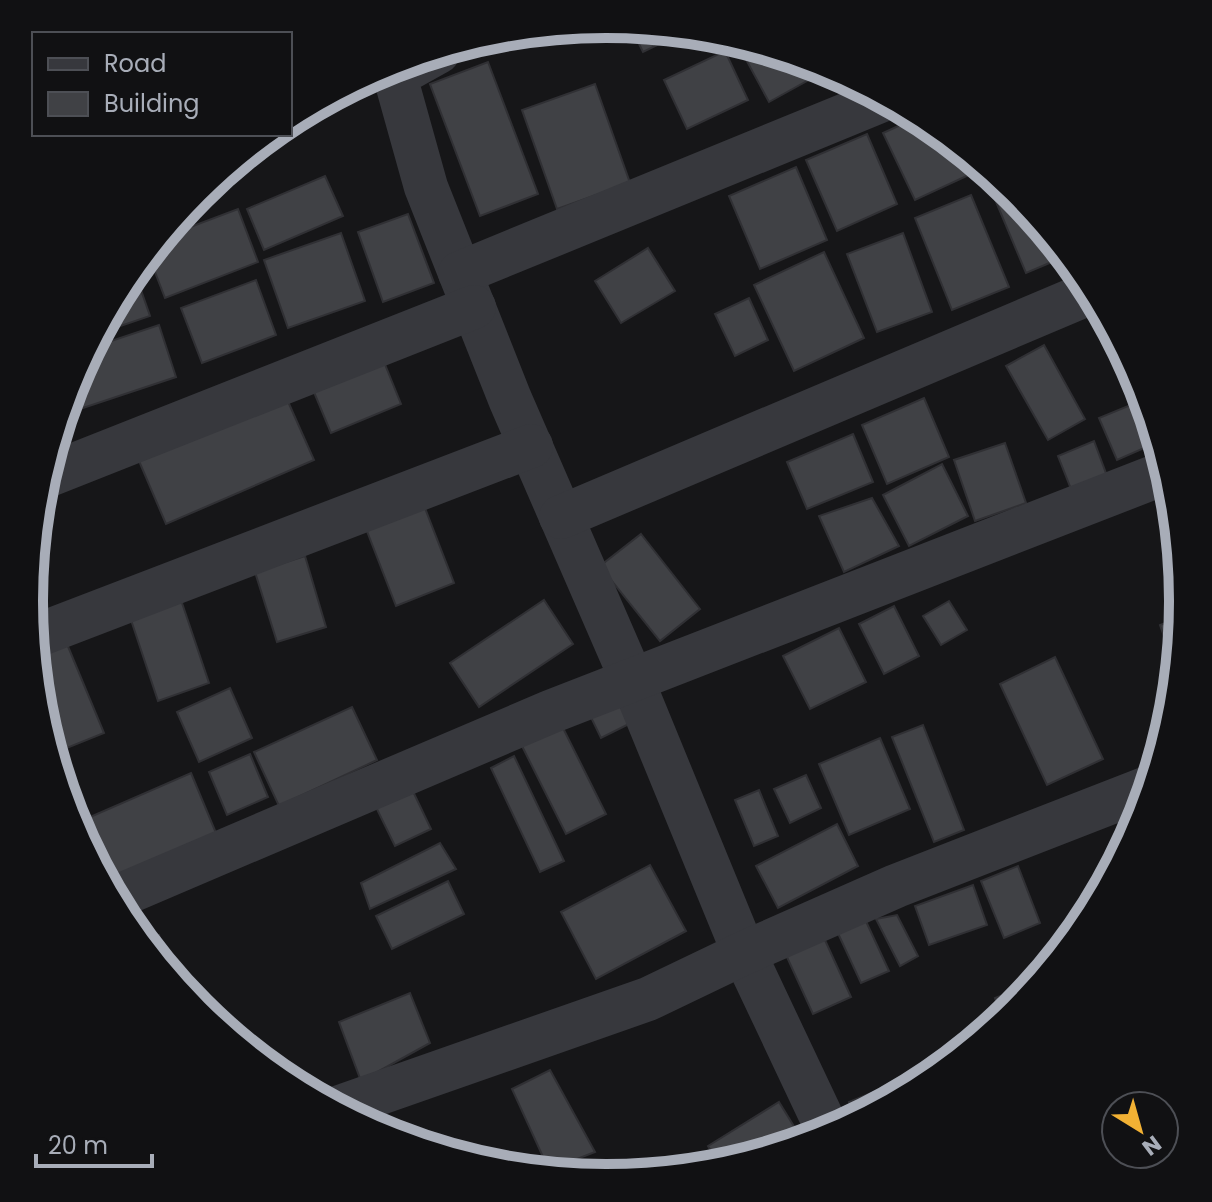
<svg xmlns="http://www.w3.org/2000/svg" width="1212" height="1202" viewBox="0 0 1212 1202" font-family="Poppins,sans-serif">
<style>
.building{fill:#404145;stroke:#303034;stroke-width:2}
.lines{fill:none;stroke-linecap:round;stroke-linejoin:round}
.street{stroke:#37383d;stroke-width:44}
.rim{fill:none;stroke:#a8adb8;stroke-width:10}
</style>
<rect width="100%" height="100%" fill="#161618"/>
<!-- building -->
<g class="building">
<polygon points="630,26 684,32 643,52"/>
<polygon points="736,41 820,66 823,72 769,102"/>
<polygon points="725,51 748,100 687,129 664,80"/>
<polygon points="488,62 538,194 480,216 430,84"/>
<polygon points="595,84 630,183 557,209 522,110"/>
<polygon points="918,117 959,148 971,174 915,200 883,133"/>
<polygon points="867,134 897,204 837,231 806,160"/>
<polygon points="796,167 827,240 760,269 729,196"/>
<polygon points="325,176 343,216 264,250 247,209"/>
<polygon points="1010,190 1014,193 1066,256 1026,273 994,197"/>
<polygon points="971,195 1009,287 952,310 915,218"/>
<polygon points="238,209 258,262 165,298 148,254 161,238"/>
<polygon points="408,214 434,283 383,302 358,232"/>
<polygon points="341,233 365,301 288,328 264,260"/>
<polygon points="903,233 932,312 877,332 847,254"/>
<polygon points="648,248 675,291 621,323 595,281"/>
<polygon points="824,252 864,338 794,371 754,285"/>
<polygon points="134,270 150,316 97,334 127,280"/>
<polygon points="256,280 276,335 202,363 181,308"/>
<polygon points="749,298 768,340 735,356 715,314"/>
<polygon points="159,325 176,377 77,410 70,390 90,348"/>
<polygon points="1044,345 1085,419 1048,440 1006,366"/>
<polygon points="382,357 401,404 331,433 311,385"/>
<polygon points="286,397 314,460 166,524 139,461"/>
<polygon points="924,398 949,457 887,484 862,425"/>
<polygon points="1145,399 1158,442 1117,460 1099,418"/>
<polygon points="853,434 873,482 807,509 787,462"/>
<polygon points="1094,441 1107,476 1071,489 1058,456"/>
<polygon points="1005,443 1026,503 975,521 954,460"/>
<polygon points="942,464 968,516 909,546 883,495"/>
<polygon points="872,498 899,546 844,572 819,516"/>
<polygon points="423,503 454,583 396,606 365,526"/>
<polygon points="641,534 700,609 660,641 600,566"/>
<polygon points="305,556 326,627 277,642 255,572"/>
<polygon points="181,600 209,683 158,701 130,617"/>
<polygon points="544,600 573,644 479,707 450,663"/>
<polygon points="949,601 967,630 941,645 923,616"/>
<polygon points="894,606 919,656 884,674 859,624"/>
<polygon points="1181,617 1176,670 1160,625"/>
<polygon points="839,628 866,682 810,709 783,656"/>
<polygon points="62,632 104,733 52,754 40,713 33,644"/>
<polygon points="1055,657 1103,759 1047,785 1000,684"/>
<polygon points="230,688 252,738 199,762 177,712"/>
<polygon points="618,691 633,722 601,738 586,707"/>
<polygon points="352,707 377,760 279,806 254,752"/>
<polygon points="561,724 606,814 566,834 521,744"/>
<polygon points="923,725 964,830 934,842 892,737"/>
<polygon points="880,738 910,809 849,835 819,764"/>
<polygon points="250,754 268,797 227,815 209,772"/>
<polygon points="514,756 564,861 540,872 491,768"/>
<polygon points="191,773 216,833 105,881 74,824"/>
<polygon points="806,775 821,808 790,823 774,789"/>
<polygon points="408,781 431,829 395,846 372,799"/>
<polygon points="759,790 778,836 754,846 735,800"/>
<polygon points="837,824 858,866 778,908 756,866"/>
<polygon points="440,843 456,869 370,909 361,883"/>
<polygon points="650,865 686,931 596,979 561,912"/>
<polygon points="1018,866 1040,923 1004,938 981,881"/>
<polygon points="448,881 464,914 392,949 376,916"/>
<polygon points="973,885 987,925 929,945 915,906"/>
<polygon points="897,915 918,956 900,966 876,919"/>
<polygon points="864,917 889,971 861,983 836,929"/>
<polygon points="819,927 851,997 813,1014 781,944"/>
<polygon points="159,935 169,974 141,940"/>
<polygon points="1018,989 1022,1000 1003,1018 995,998"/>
<polygon points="410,993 430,1043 361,1081 339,1022"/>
<polygon points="550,1070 595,1152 549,1170 512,1089"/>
<polygon points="918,1074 922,1083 856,1119 849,1102"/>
<polygon points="779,1102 803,1141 720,1166 708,1146"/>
</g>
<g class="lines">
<!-- street -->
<g class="street">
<polyline points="438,52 395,76 426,187 510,399 632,680 744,953 829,1133"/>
<polyline points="460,273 885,99"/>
<polyline points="44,477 474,307"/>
<polyline points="561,517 1092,292"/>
<polyline points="33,637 531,446"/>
<polyline points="114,898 550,712 1167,472"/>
<polyline points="337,1108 648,999 744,953 896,886 1150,787"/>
</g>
</g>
<!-- crop -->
<path d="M0 0H1212V1202H0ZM43 601a563 563 0 1 1 1126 0a563 563 0 1 1-1126 0Z" fill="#111113" fill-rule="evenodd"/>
<path class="rim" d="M43 601a563 563 0 1 1 1126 0a563 563 0 1 1-1126 0Z"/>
<!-- legend -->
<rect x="32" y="32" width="260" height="104" fill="#111113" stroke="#4d4f55" stroke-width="2"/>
<rect x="48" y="58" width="40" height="12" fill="#37383d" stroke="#4d4f55" stroke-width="2"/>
<text x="104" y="72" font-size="24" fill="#a8adb8">Road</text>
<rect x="48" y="92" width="40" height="24" fill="#404145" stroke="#4d4f55" stroke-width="2"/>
<text x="104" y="112" font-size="24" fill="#a8adb8">Building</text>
<!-- north arrow -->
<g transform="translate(1140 1130) rotate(143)"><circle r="38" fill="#111113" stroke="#4d4f55" stroke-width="2"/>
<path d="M0-6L14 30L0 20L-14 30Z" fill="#f2b134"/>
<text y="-12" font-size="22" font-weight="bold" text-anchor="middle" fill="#a8adb8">N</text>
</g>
<!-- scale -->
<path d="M36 1154v12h116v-12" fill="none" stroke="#a8adb8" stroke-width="4"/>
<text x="48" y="1154" font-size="24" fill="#a8adb8" stroke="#111113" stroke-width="6" paint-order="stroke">20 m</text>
</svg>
